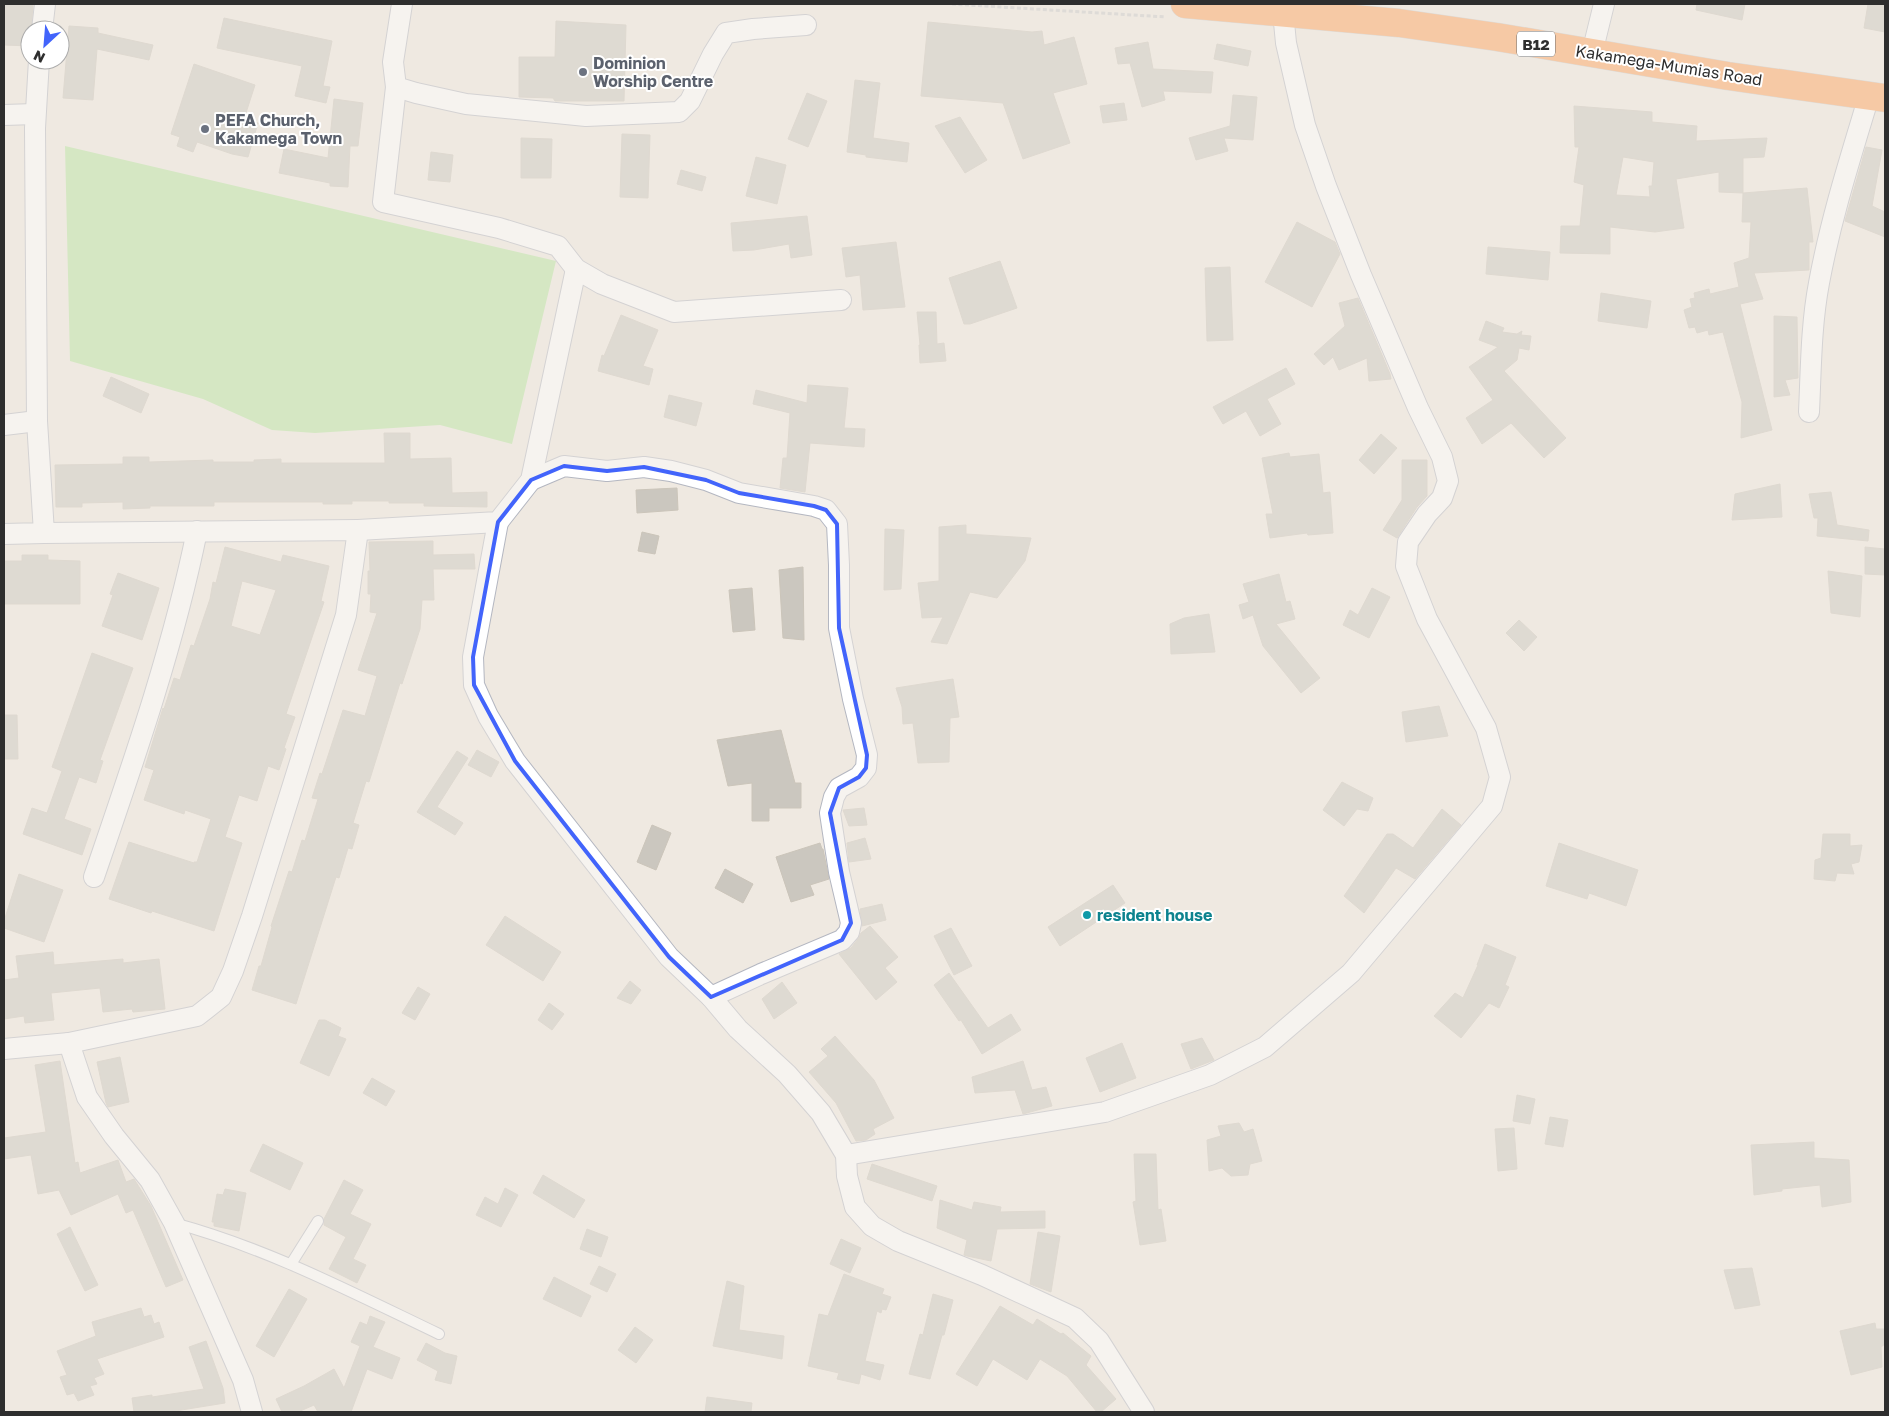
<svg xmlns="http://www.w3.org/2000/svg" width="1889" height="1416" viewBox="0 0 1889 1416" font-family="'Golos Text',sans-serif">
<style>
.green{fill:#b6e59e}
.building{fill:#cbc7bf;stroke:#cbc5ba;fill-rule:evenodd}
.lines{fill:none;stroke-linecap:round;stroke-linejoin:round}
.lane-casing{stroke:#b4b7c1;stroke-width:12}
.street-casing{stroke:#b4b7c1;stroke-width:22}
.highway-casing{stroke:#c9c9c9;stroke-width:29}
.path{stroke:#c9c9c9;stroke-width:3;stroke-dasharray:4 2.5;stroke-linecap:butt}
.lane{stroke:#fff;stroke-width:10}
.street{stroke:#fff;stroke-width:20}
.highway{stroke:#ffa35c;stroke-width:28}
.marked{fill:none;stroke:#4264fb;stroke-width:4;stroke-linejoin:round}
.worship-dot{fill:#6b7280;stroke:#fff;stroke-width:2}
.culture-dot{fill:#0f9aa8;stroke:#fff;stroke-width:2}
.labels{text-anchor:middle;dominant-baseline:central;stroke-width:4;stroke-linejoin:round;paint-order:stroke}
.shield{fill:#fff;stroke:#6d6d6d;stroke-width:1}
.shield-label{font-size:15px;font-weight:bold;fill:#2e2e2e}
.worship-label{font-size:16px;font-weight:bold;fill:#5b616d;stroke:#fff;text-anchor:start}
.street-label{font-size:16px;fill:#2e2e2e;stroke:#fff}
.culture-label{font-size:16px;font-weight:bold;fill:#0d838f;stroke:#fff;text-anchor:start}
</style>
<rect width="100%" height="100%" fill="#efe9e1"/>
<!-- green -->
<polygon class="green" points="65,146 556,261 512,444 440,425 315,433 272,430 203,399 70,361"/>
<!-- building -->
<g class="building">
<polygon points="4,4 33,4 30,46 4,45"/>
<polygon points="1697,4 1745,4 1742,20 1696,10"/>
<polygon points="1868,4 1885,4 1885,32 1864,28"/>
<polygon points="224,18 332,41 323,86 330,87 326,103 295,96 302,66 217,48"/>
<polygon points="556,21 626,25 624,101 555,101 553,98 519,97 519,57 555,57"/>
<polygon points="928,22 1032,32 1042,31 1044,45 1074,37 1087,84 1053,93 1070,143 1023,159 1003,103 921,96"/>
<polygon points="69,26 98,28 98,33 153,45 149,60 97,49 93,100 63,98"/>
<polygon points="1148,42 1153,69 1213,72 1211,93 1163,91 1165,100 1142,107 1130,63 1118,64 1115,48"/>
<polygon points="1217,44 1251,51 1248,66 1214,59"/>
<polygon points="194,64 255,85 244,119 258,123 248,157 232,154 197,142 193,152 177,146 180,137 171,134"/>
<polygon points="855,80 880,83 873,138 909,143 907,162 866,157 866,155 847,152"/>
<polygon points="807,93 827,101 808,147 788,139"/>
<polygon points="1233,95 1257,97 1253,140 1224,138 1228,151 1196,160 1189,138 1230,126"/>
<polygon points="334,99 363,103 358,146 350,146 348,187 330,186 330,183 279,173 284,149 328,158"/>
<polygon points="1124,103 1127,120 1103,123 1100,106"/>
<path d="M1574 106 1652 112V122L1697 126 1696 141 1767 138 1764 157 1743 158V193L1719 192V172L1676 179 1684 228 1655 232 1610 227V254L1560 253 1561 226H1580L1584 185 1574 182 1579 147H1575ZM1623 157 1654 162 1652 186H1649L1650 197 1616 195Z"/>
<polygon points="960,117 987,160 965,173 935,126"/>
<polygon points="622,134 650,135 648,198 620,197"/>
<polygon points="521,138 552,139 551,178 521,178"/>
<polygon points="1866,147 1882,150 1872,206 1885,212 1885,237 1845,221"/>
<polygon points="431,152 453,155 450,182 428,180"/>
<polygon points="756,157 786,165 777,204 746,196"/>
<polygon points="681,170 706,177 702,191 677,184"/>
<polygon points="1807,188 1813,242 1809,242 1809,270 1754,273 1763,299 1740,304 1772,430 1741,438 1742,402 1723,332 1709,335 1708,330 1697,333 1695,327 1689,328 1684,310 1692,307 1690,299 1695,298 1694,293 1709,289 1710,294 1739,287 1734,263 1749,258 1751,222 1742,222 1743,193"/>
<polygon points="807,216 812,255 791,258 789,244 754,250 733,251 731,223"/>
<polygon points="1297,222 1335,242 1340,254 1312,307 1265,282"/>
<polygon points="896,242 905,307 863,310 860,275 846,277 842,248"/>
<polygon points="1488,247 1550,252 1548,280 1486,274"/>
<polygon points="1000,261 1017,308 970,324 964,324 949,278"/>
<polygon points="1230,267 1233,340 1207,341 1205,268"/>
<polygon points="1601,293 1651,301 1647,328 1598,321"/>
<polygon points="1358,298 1390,374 1391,379 1369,381 1367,358 1339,370 1333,357 1324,365 1314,354 1345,326 1339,303"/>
<polygon points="917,312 936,312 937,344 944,343 946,361 920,363 919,345 920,345"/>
<polygon points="621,315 658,330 643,366 653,369 649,385 598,371 602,355 604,356"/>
<polygon points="1774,316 1797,317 1798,378 1785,380 1790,395 1774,397"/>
<polygon points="1486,321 1504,328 1502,332 1517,334 1522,331 1521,335 1531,336 1529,350 1519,348 1517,360 1504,371 1566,438 1544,458 1511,423 1482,444 1466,418 1493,400 1469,367 1498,347 1479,340"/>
<polygon points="1286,368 1295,384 1267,399 1281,424 1260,436 1246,411 1223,424 1213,407"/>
<polygon points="111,377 149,394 141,413 103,396"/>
<polygon points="808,385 848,388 844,428 865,429 864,447 810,443 805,492 780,488 783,458 787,458 790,413 753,404 756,390 807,403"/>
<polygon points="669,395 702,403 696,426 664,417"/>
<polygon points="384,433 410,433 410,459 451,458 452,493 487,492 487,507 424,506 424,503 389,503 389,501 352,501 352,504 323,504 323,502 214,502 214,506 150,506 150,508 123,509 123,502 82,503 82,507 56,507 55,465 123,464 123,457 149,457 149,462 213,460 213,462 254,462 254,460 281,459 281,463 385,463"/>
<polygon points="1381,434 1397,448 1374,474 1359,460"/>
<polygon points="1289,453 1290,457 1319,454 1323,493 1330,492 1333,533 1308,535 1307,533 1270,538 1266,514 1273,514 1262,458"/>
<polygon points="1402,460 1427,460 1427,496 1417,507 1397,538 1383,530 1402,500"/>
<polygon points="1780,484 1782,517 1732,520 1735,494"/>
<polygon points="677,488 678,510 637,513 636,490"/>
<polygon points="1831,492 1837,525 1869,530 1868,541 1817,536 1818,518 1814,518 1809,494"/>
<polygon points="966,525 966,534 1031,538 1025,561 997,598 970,592 947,644 931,642 943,617 922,618 918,583 939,581 939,527"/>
<polygon points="885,529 904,530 901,589 884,590"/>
<polygon points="642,532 659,536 655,554 638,551"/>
<polygon points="433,541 433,555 474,554 475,569 433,569 434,600 422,600 420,629 402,684 400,683 369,782 366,781 353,823 359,825 352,849 348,848 339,878 336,877 296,1004 252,990 259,966 261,966 272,927 271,926 289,871 292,872 302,840 305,841 318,799 312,798 320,773 322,774 343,710 365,716 377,676 358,670 377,613 370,612 371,594 368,594 368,571 370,571 369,542"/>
<path d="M225 547 281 562 283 555 329 566 321 601 324 602 286 714 295 717 284 748 286 749 279 770 268 766 257 801 239 795 225 837 242 843 214 931 152 911 151 913 109 899 129 842 194 863V862H197L211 819 185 810 184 814 144 800 154 770 145 767 163 708 164 709 174 678 180 680 191 645 194 646 210 599 213 582 216 583ZM242 581 276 590 260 635 231 626Z"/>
<polygon points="1865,547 1885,549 1885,575 1865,574"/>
<polygon points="22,555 48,555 48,560 80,561 80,604 4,604 4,561 22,561"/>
<polygon points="803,567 804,640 783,638 779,570"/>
<polygon points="1828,571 1862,576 1860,617 1831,613"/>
<polygon points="118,573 159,588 142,640 102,626 113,595 110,594"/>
<polygon points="1279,574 1286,602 1290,601 1295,619 1276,624 1320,678 1301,693 1263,646 1253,615 1243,619 1239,605 1249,602 1243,584"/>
<polygon points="752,588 755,630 733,632 729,590"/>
<polygon points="1372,588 1390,597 1369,638 1343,625 1350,610 1358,615"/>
<polygon points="1209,614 1215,652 1171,654 1170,624 1184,618"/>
<polygon points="1519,620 1537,637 1524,651 1506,633"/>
<polygon points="92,653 133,668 100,760 103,761 96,783 79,777 64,819 91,829 82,855 23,834 32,808 47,813 62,771 52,767"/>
<polygon points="953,679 959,717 950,718 949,762 918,763 913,723 903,724 902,707 896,688"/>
<polygon points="1439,706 1448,736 1406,742 1402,712"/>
<polygon points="4,715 17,715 18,759 4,759"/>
<polygon points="781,730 795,783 801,783 801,808 769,808 769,821 752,821 752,783 728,786 717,740"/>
<polygon points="477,750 499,762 491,777 468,765"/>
<polygon points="457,751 468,758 437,807 463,823 455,835 417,812"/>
<polygon points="1342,782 1373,798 1368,811 1357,809 1344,826 1323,810"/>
<polygon points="864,808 867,825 849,826 843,810"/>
<polygon points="1442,809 1461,825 1415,879 1396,868 1364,913 1344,896 1387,834 1393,834 1413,848"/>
<polygon points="652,825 671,833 656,870 637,862"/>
<polygon points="1823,834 1850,834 1850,846 1862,845 1859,862 1851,864 1854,874 1837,873 1835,881 1814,879 1815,860 1821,858"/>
<polygon points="865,838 871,859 849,862 847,843"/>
<polygon points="820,843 822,849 823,849 829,879 810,885 814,895 791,902 776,857"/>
<polygon points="1559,843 1638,870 1626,906 1589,893 1587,899 1546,886"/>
<polygon points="725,869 753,884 743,903 715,888"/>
<polygon points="19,874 63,890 44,942 4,928 4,921"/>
<polygon points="1113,885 1125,903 1060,946 1048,927"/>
<polygon points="882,904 886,920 862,926 860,909"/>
<polygon points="505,916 561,952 543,981 486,945"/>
<polygon points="870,926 898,957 885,968 897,982 876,1000 839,954 851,948 858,939 861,933"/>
<polygon points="951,928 972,966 954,975 934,936"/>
<polygon points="1485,944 1516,957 1505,985 1509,987 1499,1008 1489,1003 1461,1038 1434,1016 1455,993 1463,998 1478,965 1477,965"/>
<polygon points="53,952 54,965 123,959 123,963 159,959 165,1009 133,1012 132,1009 103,1012 100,988 51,993 54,1020 25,1023 24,1016 4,1019 4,980 19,978 16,956"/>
<polygon points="949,973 988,1028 1011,1014 1021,1030 982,1054 961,1020 959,1021 934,985"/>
<polygon points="630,981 641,990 631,1004 617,998"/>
<polygon points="782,982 797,1003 774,1019 762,999"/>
<polygon points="418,987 430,994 415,1020 402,1013"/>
<polygon points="549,1003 564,1014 552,1030 538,1020"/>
<polygon points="319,1020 325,1020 341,1028 338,1036 346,1039 329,1076 300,1063"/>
<polygon points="835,1036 874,1080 894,1118 873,1129 875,1134 866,1140 856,1141 836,1103 809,1072 828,1056 821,1049"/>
<polygon points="1202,1038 1214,1060 1191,1069 1181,1044"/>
<polygon points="1122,1043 1136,1078 1100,1092 1086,1058"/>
<polygon points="120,1057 129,1102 108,1107 106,1103 97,1062"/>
<polygon points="60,1061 75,1163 78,1162 80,1173 118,1160 126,1182 134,1179 151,1206 183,1280 166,1287 133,1210 126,1213 118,1194 71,1215 59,1190 38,1194 31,1155 4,1159 4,1138 46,1132 35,1065"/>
<polygon points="1023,1061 1032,1090 1046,1087 1052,1106 1023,1114 1015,1090 975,1093 972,1077"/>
<polygon points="372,1078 395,1091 386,1106 363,1093"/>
<polygon points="1517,1095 1535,1099 1530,1124 1513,1121"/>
<polygon points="1550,1117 1568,1120 1563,1147 1545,1144"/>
<polygon points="1239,1123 1244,1132 1253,1129 1262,1161 1250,1164 1248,1175 1231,1176 1222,1168 1209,1171 1207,1140 1221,1136 1218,1126"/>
<polygon points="1514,1128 1517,1169 1498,1171 1495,1129"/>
<polygon points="1814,1142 1814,1158 1849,1160 1851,1202 1822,1207 1820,1185 1782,1189 1782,1191 1754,1195 1751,1145"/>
<polygon points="263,1144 303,1163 290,1190 250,1171"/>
<polygon points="1134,1154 1156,1154 1158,1210 1161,1209 1166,1241 1140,1245 1133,1202 1136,1201"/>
<polygon points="872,1164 937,1186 932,1201 867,1179"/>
<polygon points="543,1175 585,1200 574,1218 533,1193"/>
<polygon points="344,1180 363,1190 350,1214 371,1224 353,1259 366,1265 357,1283 329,1269 346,1237 324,1225 324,1219"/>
<polygon points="505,1188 518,1195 501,1227 476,1215 485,1197 498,1204"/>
<polygon points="225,1189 246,1193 239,1231 214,1226 214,1222 212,1222 217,1194 223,1195"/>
<polygon points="940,1200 972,1210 974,1202 1001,1207 1000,1212 1045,1211 1045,1228 997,1229 991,1261 967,1256 964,1255 967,1240 937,1228"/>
<polygon points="70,1227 98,1285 85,1291 57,1234"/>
<polygon points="587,1229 608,1237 601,1257 580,1249"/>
<polygon points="1038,1232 1060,1236 1051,1292 1030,1284"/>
<polygon points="841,1239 861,1248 850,1273 830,1264"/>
<polygon points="599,1266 616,1274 607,1292 590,1284"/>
<polygon points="1752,1268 1760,1305 1735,1309 1724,1270"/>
<polygon points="844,1274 884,1289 882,1294 891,1297 886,1310 882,1309 881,1313 877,1311 865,1361 884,1365 880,1380 861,1374 859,1384 837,1379 839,1373 808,1366 819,1314 828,1316"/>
<polygon points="554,1277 591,1296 581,1317 543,1299"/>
<polygon points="727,1281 744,1286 739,1330 784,1336 782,1359 713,1346"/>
<polygon points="289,1289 307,1299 274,1357 256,1346"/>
<polygon points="933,1294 953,1300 944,1335 942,1335 930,1379 909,1374 920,1334 923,1335"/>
<polygon points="1000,1306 1033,1325 1037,1319 1061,1334 1063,1333 1091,1356 1086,1365 1116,1399 1101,1412 1097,1412 1067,1376 1040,1359 1027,1380 993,1359 977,1386 956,1374"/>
<polygon points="141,1308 144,1317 151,1315 154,1324 159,1322 164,1337 97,1359 104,1374 94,1378 97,1384 90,1386 94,1395 78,1401 74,1393 67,1395 60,1377 67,1375 57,1351 96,1336 92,1322"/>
<polygon points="370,1316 385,1322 373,1347 400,1358 392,1379 367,1369 351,1412 318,1412 314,1405 298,1412 282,1412 276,1399 304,1386 334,1369 344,1388 360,1346 351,1342 360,1322 367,1325"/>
<polygon points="1875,1323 1876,1329 1885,1329 1885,1344 1881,1347 1882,1367 1851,1375 1840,1331"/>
<polygon points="635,1327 653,1340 636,1363 618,1350"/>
<polygon points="206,1341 223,1388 225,1403 169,1412 134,1412 132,1398 152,1395 152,1397 204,1389 189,1347"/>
<polygon points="426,1343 445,1353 457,1356 451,1384 435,1380 438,1371 417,1360"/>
<polygon points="707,1397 752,1403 751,1412 705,1412"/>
</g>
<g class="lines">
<!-- lane casing -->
<g class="lane-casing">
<g id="lane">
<path d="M174 1223C267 1248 353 1293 439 1334"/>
<polyline points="291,1264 318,1221"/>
</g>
</g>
<!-- street casing -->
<g class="street-casing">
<g id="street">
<polyline points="402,4 393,62 396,87 416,93 466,104 586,116 679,112 690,101 713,54 726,33 753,29 806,25"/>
<polyline points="42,30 45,4"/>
<polyline points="1592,53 1604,4"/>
<polyline points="396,87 383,202 499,228 558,246 576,269 602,284 674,312 841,300"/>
<polyline points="4,115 35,114"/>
<path d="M1809 412C1811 369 1811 325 1819 283 1831 218 1850 159 1869 96"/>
<polyline points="4,425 37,421"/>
<polyline points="531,480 564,466 607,471 644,467 671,471 706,480 739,493 814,506 826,510 837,524 839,565 839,628 853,699 867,755 866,768 859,777 839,788 834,797 830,813 839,872 851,923 849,932 842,940 761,974 711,997"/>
<polyline points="498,522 473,657 474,685 488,716 515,761 669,957 711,997 738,1029 787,1074 821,1113 846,1155 847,1176 855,1207 872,1226 898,1241 982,1275 1075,1318 1099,1341 1144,1412"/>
<polyline points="358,530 498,522 531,480 576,269"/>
<polyline points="4,534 44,533 37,421 35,128 39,60"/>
<path d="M94 877C133 763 173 649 197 531"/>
<polyline points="69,1043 87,1097 114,1136 150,1180 174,1223 243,1380 252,1412"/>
<polyline points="4,1049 69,1043 197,1016 221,997 233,971 252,916 346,615 358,530 44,533"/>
<polyline points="846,1155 1105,1112 1210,1075 1265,1047 1351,973 1492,806 1500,777 1486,728 1427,619 1406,566 1408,542 1427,514 1442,498 1448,481 1442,457 1418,408 1361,275 1326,186 1305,125 1286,43 1283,12"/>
</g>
</g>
<!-- highway casing -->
<g class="highway-casing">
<polyline id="highway" points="1185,4 1399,23 1497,37 1728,76 1885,98"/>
</g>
<!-- path -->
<polyline class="path" points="952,4 1166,17"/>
<!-- lane -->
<use href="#lane" class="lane"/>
<!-- street -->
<use href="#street" class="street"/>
<!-- highway -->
<use href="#highway" class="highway"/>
</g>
<!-- marked area -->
<path d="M0 0H1889V1416H0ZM564 466 607 471 644 467 706 480 739 493 814 506 826 510 837 524 839 628 867 755 866 768 859 777 839 788 830 813 851 923 842 940 711 997 669 957 515 761 474 685 473 657 498 522 531 480Z" fill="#efe9e1" fill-opacity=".55" fill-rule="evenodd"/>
<path class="marked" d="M564 466 607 471 644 467 706 480 739 493 814 506 826 510 837 524 839 628 867 755 866 768 859 777 839 788 830 813 851 923 842 940 711 997 669 957 515 761 474 685 473 657 498 522 531 480Z"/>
<!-- markers -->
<g class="worship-dot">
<circle cx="583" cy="72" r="5"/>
<circle cx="205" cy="129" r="5"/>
</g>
<circle class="culture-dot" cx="1087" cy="915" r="5"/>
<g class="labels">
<!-- shield labels -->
<rect class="shield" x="1517" y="31.5" width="38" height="25" rx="4"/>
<g class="shield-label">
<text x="1536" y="44">B12</text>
</g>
<!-- worship labels -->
<g class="worship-label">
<text x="593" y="63">Dominion<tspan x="593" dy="18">Worship Centre</tspan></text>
<text x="215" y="120">PEFA Church,<tspan x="215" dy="18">Kakamega Town</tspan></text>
</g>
<!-- street labels -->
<g class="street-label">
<text transform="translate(1669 65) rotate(9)">Kakamega-Mumias Road</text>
</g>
<!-- culture labels -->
<g class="culture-label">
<text x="1097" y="915">resident house</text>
</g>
</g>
<!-- border -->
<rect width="1889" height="1416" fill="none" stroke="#2e2e2e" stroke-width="10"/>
<!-- north arrow -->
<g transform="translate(45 45) rotate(206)"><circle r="24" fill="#ffffff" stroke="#ababab"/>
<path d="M0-4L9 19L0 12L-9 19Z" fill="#4264fb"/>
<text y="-8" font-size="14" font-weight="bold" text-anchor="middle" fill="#2e2e2e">N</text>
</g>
</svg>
